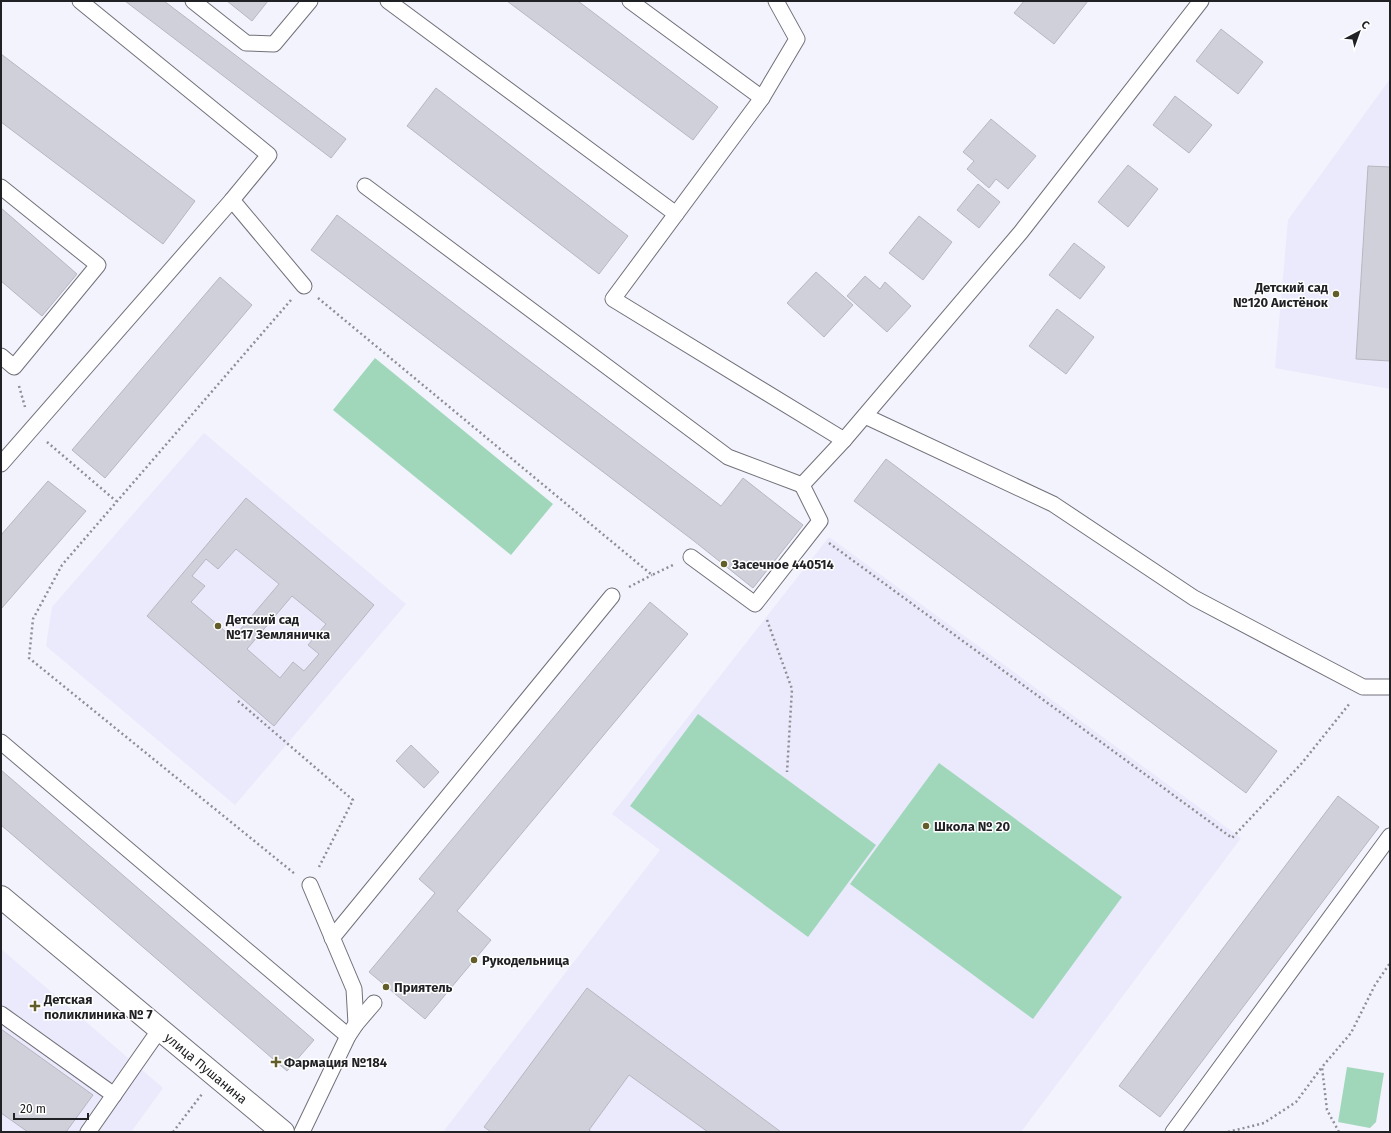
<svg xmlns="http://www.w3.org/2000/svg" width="1391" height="1133" viewBox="0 0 1391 1133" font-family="'Fira Sans',sans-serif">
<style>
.built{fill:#eaeafc}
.green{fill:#a0d7ba}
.building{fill:#cfd0da;stroke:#b7b7c1;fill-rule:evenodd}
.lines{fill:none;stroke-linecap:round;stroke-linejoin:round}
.service-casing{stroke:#71717a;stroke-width:17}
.tertiary-casing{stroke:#71717a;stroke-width:24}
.path{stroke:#8e8f95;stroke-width:2.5;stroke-dasharray:2 3;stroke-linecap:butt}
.service{stroke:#fff;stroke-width:15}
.tertiary{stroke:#fff;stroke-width:22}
.poi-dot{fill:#625d29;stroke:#fff;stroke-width:1.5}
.labels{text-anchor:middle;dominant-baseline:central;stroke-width:3;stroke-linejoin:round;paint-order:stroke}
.poi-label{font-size:13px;font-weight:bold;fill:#202124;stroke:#fff;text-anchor:start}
.street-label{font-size:13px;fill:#202124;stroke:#fff}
</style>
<rect width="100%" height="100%" fill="#f2f3fd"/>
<!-- built -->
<g class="built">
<polygon points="1390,79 1390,389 1275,368 1288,220"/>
<polygon points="204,433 406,604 235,805 46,646 52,607"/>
<polygon points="829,537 1241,838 1021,1132 443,1132 660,850 612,814"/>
<polygon points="1,949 163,1088 131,1132 1,1132"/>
</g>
<!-- green -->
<g class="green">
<polygon points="375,358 553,504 511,555 333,410"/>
<polygon points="698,714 876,845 808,937 630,806"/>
<polygon points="939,763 1122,897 1033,1019 850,884"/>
<polygon points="1347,1067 1384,1073 1376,1122 1370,1128 1338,1122"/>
</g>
<!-- building -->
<g class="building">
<polygon points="125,1 164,1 346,139 331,158"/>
<polygon points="227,1 268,1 252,21"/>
<polygon points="507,1 578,1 718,107 693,140"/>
<polygon points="1024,1 1088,1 1054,44 1014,13"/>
<polygon points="1221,29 1263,62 1238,94 1196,61"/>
<polygon points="1,54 195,201 163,244 1,122"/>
<polygon points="436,88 628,236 599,274 407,126"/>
<polygon points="1175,96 1212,125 1189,153 1153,125"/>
<polygon points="991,119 1036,156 1008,189 996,179 989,188 967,169 974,161 963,152"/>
<polygon points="1128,165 1158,189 1128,227 1098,202"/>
<polygon points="1368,166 1390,167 1390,361 1356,359"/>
<polygon points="978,184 1000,202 979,228 957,210"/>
<polygon points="1,208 77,274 42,316 1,281"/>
<polygon points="337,215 721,506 743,478 803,525 753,588 694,541 311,250"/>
<polygon points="919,216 952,242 923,280 889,253"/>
<polygon points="1074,243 1105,267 1080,299 1049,275"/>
<polygon points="816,272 853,305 824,337 787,303"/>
<polygon points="865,276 880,289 885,282 911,306 887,332 847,296"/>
<polygon points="220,277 252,305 105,478 72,450"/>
<polygon points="1057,309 1094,337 1066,374 1029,346"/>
<polygon points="886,459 1277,751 1246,793 854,501"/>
<polygon points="48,481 86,511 1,609 1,535"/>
<path d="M246 498 374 605 274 726 147 616ZM236 549 279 584 233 638 191 602 205 586 192 576 206 559 218 569ZM292 596 326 624 308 645 319 654 304 671 293 662 280 678 247 649Z"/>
<polygon points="650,602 688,634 457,911 491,940 425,1019 369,972 435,893 419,879"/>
<polygon points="411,745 439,772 424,788 396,761"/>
<polygon points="1,770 314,1040 287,1071 1,825"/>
<polygon points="1338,796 1379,827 1160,1117 1119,1086"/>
<polygon points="587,988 781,1132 708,1132 629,1075 589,1130 592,1132 491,1132 484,1127"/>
<polygon points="1,1029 93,1095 66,1132 28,1132 1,1113"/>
</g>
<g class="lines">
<!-- service casing -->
<g class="service-casing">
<g id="service">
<polyline points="80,1 269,155 232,200 304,286"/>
<polyline points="193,1 246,43 274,44 310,1"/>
<polyline points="388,1 676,214"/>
<polyline points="630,1 762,98"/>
<polyline points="776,1 797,39 762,98 613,299 844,440 1021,232 1201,1"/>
<polyline points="365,186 728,457 802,485 844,440"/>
<polyline points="1,187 98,265 14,367 1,356"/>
<polyline points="865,416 1053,504 1194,598 1363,687 1390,687"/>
<polyline points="1,464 232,200"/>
<polyline points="691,557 755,604 820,521 802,485"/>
<polyline points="1,742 348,1036"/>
<polyline points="310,885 354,989 356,1024"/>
<polyline points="332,938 612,596"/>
<polyline points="1,1014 114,1095"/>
<polyline points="88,1132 160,1029"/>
<polyline points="302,1132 348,1036 356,1024 374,1003"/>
<polyline points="1173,1132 1390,836"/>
</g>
</g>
<!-- tertiary casing -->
<g class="tertiary-casing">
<g id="tertiary">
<path id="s1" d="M1 897 283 1132"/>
</g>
</g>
<!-- path -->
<g class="path">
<polyline points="318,298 652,575 673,565"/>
<polyline points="291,300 62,565 33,619 29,658 295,874"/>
<polyline points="19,386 25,407"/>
<polyline points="47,442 116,501"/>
<polyline points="829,543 1232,838 1302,763 1350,703"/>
<polyline points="629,587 652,575"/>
<polyline points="767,620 792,689 787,772"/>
<polyline points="238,701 353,800 319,867"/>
<polyline points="173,1132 202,1094"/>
<polyline points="1228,1132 1264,1123 1296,1102 1322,1067"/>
<polyline points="1339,1132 1327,1110 1322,1067 1351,1033 1375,985 1390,963"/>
</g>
<!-- service -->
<use href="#service" class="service"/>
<!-- tertiary -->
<use href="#tertiary" class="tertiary"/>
</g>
<!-- markers -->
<g class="poi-dot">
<circle cx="1336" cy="294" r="4"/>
<circle cx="724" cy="564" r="4"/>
<circle cx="218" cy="626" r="4"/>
<circle cx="926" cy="826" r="4"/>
<circle cx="474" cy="960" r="4"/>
<circle cx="386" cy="987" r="4"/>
<path d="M33 1000h4v4h4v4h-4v4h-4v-4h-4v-4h4z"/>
<path d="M274 1056h4v4h4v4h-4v4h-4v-4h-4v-4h4z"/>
</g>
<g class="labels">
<!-- poi labels -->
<g class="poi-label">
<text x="1328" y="287" text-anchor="end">Детский сад<tspan x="1328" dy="15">№120 Аистёнок</tspan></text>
<text x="732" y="564">Засечное 440514</text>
<text x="226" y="619">Детский сад<tspan x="226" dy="15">№17 Земляничка</tspan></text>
<text x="934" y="826">Школа № 20</text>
<text x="482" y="960">Рукодельница</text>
<text x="394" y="987">Приятель</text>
<text x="44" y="999">Детская<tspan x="44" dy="15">поликлиника № 7</tspan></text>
<text x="284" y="1062">Фармация №184</text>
</g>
<!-- street labels -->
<g class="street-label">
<text stroke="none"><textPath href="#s1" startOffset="267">улица Пушанина</textPath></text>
</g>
</g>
<!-- border -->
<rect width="1391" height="1133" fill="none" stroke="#202124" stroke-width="4"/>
<!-- north arrow -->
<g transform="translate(1359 32) rotate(41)" stroke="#ffffff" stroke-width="3" paint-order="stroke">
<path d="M0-3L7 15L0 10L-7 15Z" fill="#202124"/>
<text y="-6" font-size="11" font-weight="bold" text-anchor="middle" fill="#202124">С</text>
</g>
<!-- scale -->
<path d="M14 1113v6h74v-6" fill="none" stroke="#202124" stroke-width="2"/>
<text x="20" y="1113" font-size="12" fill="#202124" stroke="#ffffff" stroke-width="3" paint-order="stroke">20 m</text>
</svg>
